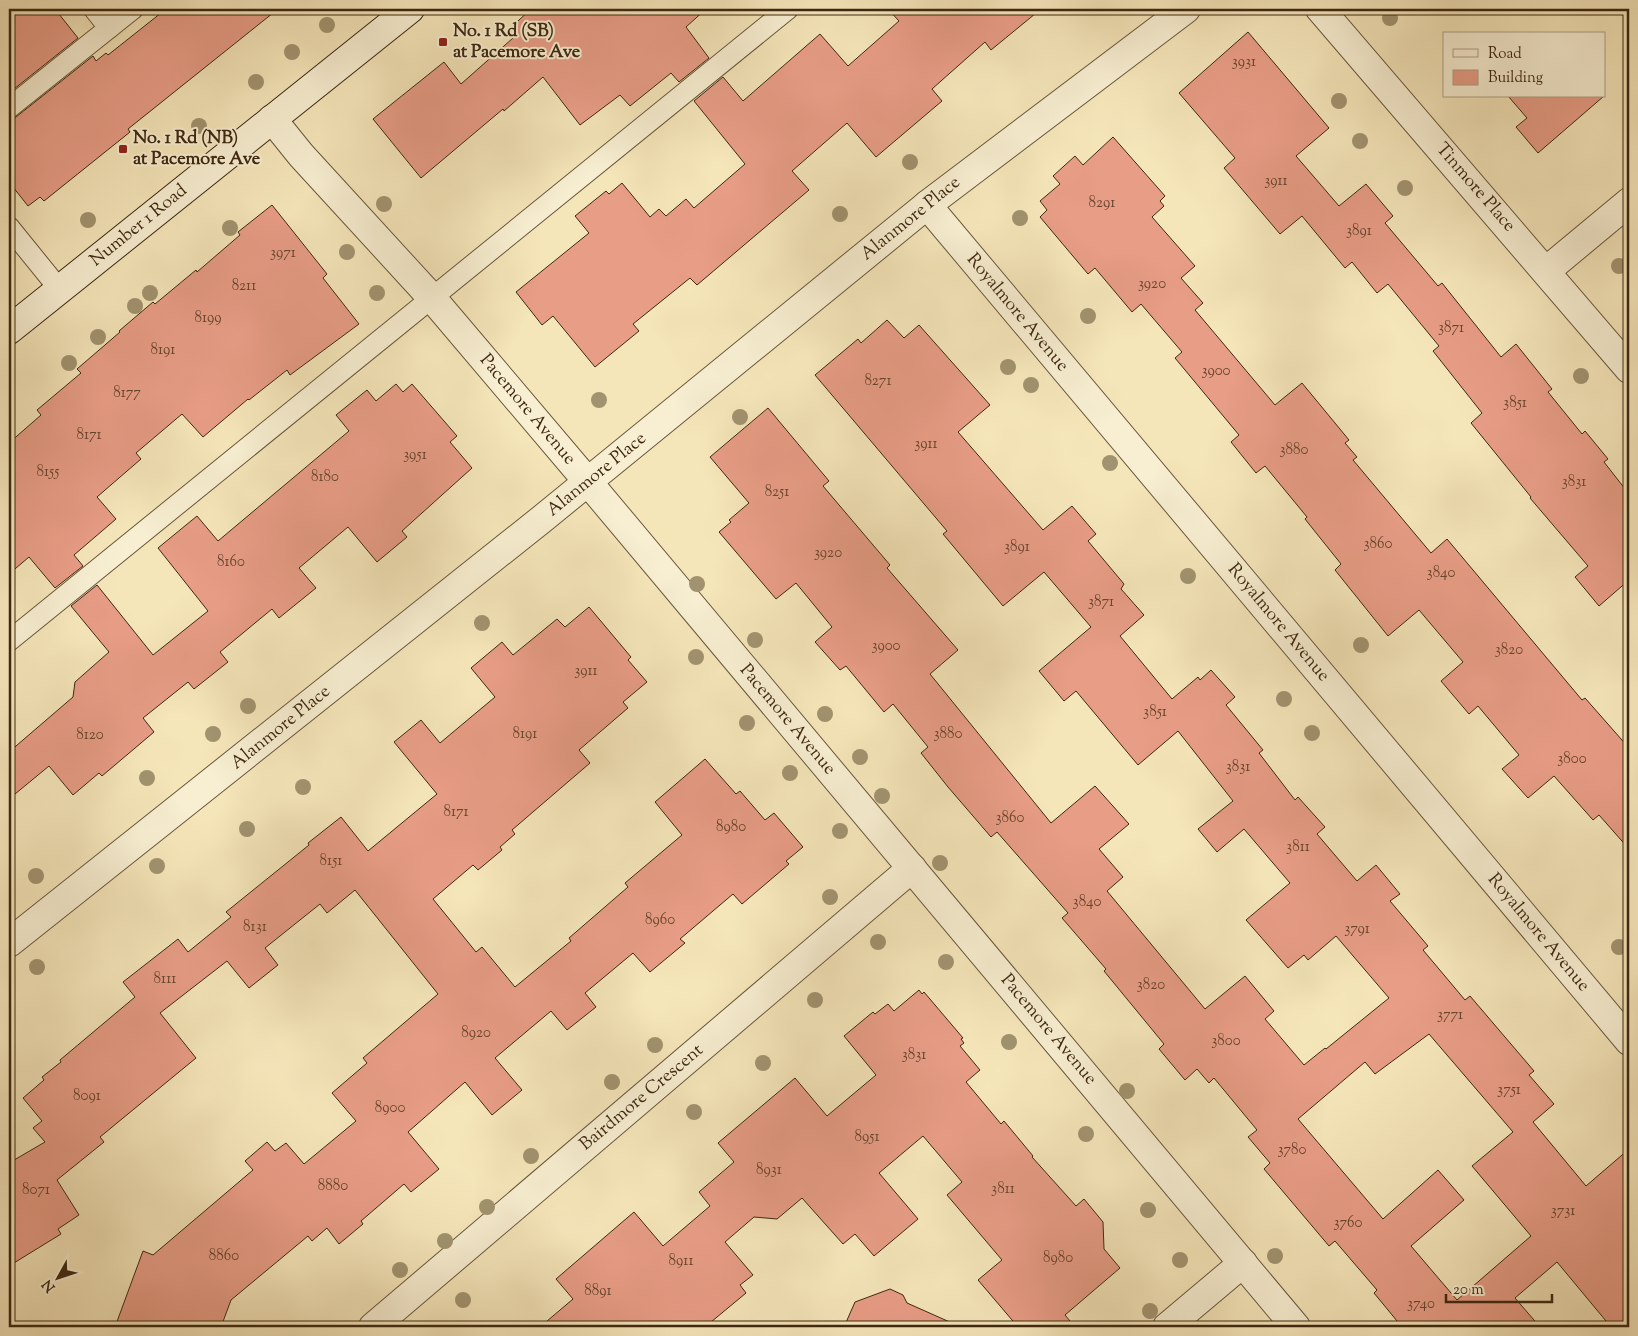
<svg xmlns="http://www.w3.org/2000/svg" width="1638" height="1336" viewBox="0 0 1638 1336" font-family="'Sorts Mill Goudy',serif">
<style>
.building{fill:#e89d86;stroke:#3d2811;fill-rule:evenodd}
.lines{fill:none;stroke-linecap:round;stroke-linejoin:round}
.lane-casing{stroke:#6b583b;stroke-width:22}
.street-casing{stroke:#6b583b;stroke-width:30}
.secondary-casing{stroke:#3d2811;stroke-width:30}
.lane{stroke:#f8efd2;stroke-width:20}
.street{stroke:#f8efd2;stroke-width:28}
.secondary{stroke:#f8efd2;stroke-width:28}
.tree{fill:#a1936f}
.poi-dot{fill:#8f2418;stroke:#f8efd2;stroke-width:2}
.labels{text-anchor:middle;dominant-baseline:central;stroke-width:4;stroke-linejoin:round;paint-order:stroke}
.number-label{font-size:15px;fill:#68452e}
.poi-label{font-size:18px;font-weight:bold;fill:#3d2811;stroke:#f8efd2;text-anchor:start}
.street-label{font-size:18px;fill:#3d2811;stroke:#f8efd2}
</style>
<rect width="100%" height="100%" fill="#f5e6ba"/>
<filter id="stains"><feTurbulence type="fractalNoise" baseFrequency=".004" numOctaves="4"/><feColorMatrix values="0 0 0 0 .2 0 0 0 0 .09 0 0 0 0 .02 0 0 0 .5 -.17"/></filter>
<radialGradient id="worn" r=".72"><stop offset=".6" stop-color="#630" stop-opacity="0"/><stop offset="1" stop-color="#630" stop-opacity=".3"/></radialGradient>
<!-- building -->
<g class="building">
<polygon points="9,9 55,9 78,38 9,93"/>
<polygon points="166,9 278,9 128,129 130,132 44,201 40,197 28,206 9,182 9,120 16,117 93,56 96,61 106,53 108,55"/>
<polygon points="531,9 706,9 686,27 709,58 679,82 671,73 630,106 620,95 580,125 543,77 504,111 503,109 421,178 373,119 444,62 461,84 513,38 507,31"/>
<polygon points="888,9 1041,9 991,50 985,42 932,89 942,101 876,157 847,123 792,171 809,190 697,285 690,278 633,324 639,331 595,367 553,316 542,325 516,292 589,233 575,216 606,191 609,194 622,183 650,217 659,209 666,216 686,199 694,208 745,164 694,101 723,77 743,101 820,34 848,66 899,21"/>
<polygon points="1248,32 1329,128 1296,156 1339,206 1366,184 1393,216 1385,223 1438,286 1442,283 1501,357 1516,344 1552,389 1548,392 1582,434 1585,431 1608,459 1604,462 1629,494 1629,580 1599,606 1575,577 1588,566 1530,498 1531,497 1471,423 1482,413 1433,351 1439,346 1388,284 1377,293 1352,262 1345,268 1302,216 1280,234 1224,168 1235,158 1179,93"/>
<polygon points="1508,96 1604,96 1538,153 1516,127 1527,118"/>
<polygon points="1113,137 1165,196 1160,201 1164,206 1152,217 1195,266 1181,278 1203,303 1195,310 1275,405 1302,383 1349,440 1345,443 1357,457 1353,460 1431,553 1447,539 1582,700 1585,698 1629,748 1629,849 1599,815 1593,820 1554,776 1528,798 1502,769 1519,755 1478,706 1469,714 1441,681 1463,662 1419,610 1388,636 1335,570 1341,564 1305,519 1307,517 1265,466 1256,473 1231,442 1239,435 1175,358 1182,352 1141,304 1132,312 1095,268 1088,274 1040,217 1047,210 1040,201 1060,184 1053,176 1075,156 1083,165"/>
<polygon points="272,205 327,274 323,278 359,324 290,375 287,370 249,400 248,399 203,437 182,414 136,453 141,459 97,497 116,519 74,555 83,566 55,588 29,557 9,574 9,443 41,415 37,410 81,373 77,369 120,332 119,331 153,302 155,304 196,270 197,272 240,235 238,232"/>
<path d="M887 320 904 338 919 325 990 405 958 432 1043 530 1072 506 1096 534 1088 541 1124 584 1121 589 1144 615 1120 636 1172 699 1198 677 1200 680 1211 670 1235 697 1226 705 1263 750 1259 753 1295 800 1298 797 1325 827 1317 834 1357 881 1376 865 1400 894 1390 901 1428 946 1423 950 1465 1000 1470 996 1534 1071 1529 1075 1554 1104 1533 1122 1586 1186 1629 1149V1327H1611L1557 1262 1515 1298 1540 1327H1402L1374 1293 1377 1290 1335 1241 1329 1246 1264 1169 1270 1163 1248 1137 1257 1130 1214 1078 1209 1083 1197 1069 1185 1080 1159 1049 1164 1044 1104 971 1106 969 1062 918 1068 913 997 832 991 837 948 787 921 753 928 747 893 704 884 712 846 666 840 670 815 642 832 627 796 583 776 599 719 532 731 522 729 520 749 503 710 457 768 408 829 481 823 486 890 565 887 568 958 650 930 674 1051 823 1095 786 1129 824 1099 849 1123 877 1107 891 1205 1009 1245 976 1274 1011 1265 1019 1304 1065 1325 1048 1326 1049 1389 998 1336 936 1308 960 1304 955 1288 968 1246 920 1290 883 1244 829 1217 852 1198 829 1233 801 1178 731 1138 765 1076 691 1064 701 1039 671 1091 627 1044 572 1003 606 943 534 947 531 815 375 858 339 861 343ZM1429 1034 1513 1132 1472 1166 1531 1236 1457 1300 1411 1246 1464 1200 1438 1170 1383 1219 1298 1119 1365 1062 1375 1074Z"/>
<polygon points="396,384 403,392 412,384 457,436 450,442 472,468 402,531 407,537 377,562 348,527 299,568 316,588 279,618 272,609 220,652 228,662 194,689 188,682 143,718 154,732 102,776 99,773 73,795 49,766 9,799 9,752 73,697 75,682 109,652 71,606 97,585 153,655 208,611 158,548 197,516 218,541 349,431 336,415 367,390 376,401"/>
<polygon points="589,607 631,657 628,660 647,682 623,702 628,708 579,750 590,763 512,830 515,834 500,847 502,850 478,870 473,865 433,899 476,952 482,947 515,987 571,941 569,938 628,887 625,883 682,835 655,802 705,759 736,794 740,791 765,820 774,813 803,847 786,861 789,864 742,904 733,894 680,939 685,943 650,972 633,953 585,993 596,1007 567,1030 551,1011 495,1058 522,1090 492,1115 465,1082 408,1132 439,1169 411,1192 404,1184 361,1221 363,1224 339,1244 327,1228 312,1241 308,1236 231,1300 221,1327 115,1327 143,1251 153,1255 253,1170 245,1161 267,1142 275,1151 286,1143 304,1164 356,1121 332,1093 367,1063 363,1058 438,994 355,890 327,913 320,904 265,948 278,965 249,988 227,961 160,1013 196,1058 100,1137 104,1142 57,1180 79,1215 58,1229 61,1234 9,1266 9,1163 45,1142 33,1128 42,1121 23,1098 44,1080 42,1077 61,1062 60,1060 135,997 123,982 178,939 188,952 231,917 226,912 309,845 308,843 341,817 368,851 437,794 394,742 421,720 440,743 495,697 471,668 502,642 513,655 557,619 565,627"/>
<polygon points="919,990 922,994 924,992 963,1038 961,1039 964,1043 960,1046 980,1070 966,1082 1001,1124 1004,1121 1033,1156 1032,1157 1076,1206 1084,1199 1103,1222 1104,1249 1120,1268 1065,1315 1075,1327 1018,1327 978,1280 1002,1260 947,1195 962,1182 923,1136 879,1173 918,1219 874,1256 855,1234 843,1244 802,1198 777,1219 754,1217 725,1242 753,1275 740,1285 746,1293 705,1327 540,1327 573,1299 556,1279 634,1212 663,1246 710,1206 699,1192 734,1162 718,1143 795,1078 827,1116 876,1075 844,1036 873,1012 875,1014 888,1004 894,1011"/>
<polygon points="890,1289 903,1295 907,1303 961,1327 844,1327 855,1302"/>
</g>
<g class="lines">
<!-- lane casing -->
<g class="lane-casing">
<g id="lane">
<polyline points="94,9 109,28"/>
<polyline points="9,108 133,9"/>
<polyline points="9,227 60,290"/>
<polyline points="9,641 788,9"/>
</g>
</g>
<!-- street casing -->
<g class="street-casing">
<g id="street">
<polyline points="1320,9 1629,369"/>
<polyline points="272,119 301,155 432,298 588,482 1296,1327"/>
<polyline points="927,205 1629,1041"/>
<polyline points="1546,271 1629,202"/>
<polyline points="9,943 542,519 927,205 1186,9"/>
<polyline points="373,1327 912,868"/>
<polyline points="1167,1327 1243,1263"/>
</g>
</g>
<!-- secondary casing -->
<g class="secondary-casing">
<polyline id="secondary" points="9,330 410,9"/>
</g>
<!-- lane -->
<use href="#lane" class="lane"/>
<!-- street -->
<use href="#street" class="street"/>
<!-- secondary -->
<use href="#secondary" class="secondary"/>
</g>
<!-- trees -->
<g class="tree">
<circle cx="1390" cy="18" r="8"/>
<circle cx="327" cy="25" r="8"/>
<circle cx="292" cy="52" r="8"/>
<circle cx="256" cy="82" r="8"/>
<circle cx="1339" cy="101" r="8"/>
<circle cx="199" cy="126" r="8"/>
<circle cx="1360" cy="141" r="8"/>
<circle cx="910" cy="162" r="8"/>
<circle cx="1405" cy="188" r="8"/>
<circle cx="384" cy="204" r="8"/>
<circle cx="840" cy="214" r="8"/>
<circle cx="1020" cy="218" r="8"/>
<circle cx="88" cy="220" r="8"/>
<circle cx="230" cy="228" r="8"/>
<circle cx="347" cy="252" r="8"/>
<circle cx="1619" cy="266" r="8"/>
<circle cx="150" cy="293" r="8"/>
<circle cx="377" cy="293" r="8"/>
<circle cx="135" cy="306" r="8"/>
<circle cx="1088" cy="316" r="8"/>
<circle cx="98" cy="337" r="8"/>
<circle cx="69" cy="363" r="8"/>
<circle cx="1008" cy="367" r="8"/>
<circle cx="1581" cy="376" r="8"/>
<circle cx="1031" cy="385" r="8"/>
<circle cx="599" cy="400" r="8"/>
<circle cx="740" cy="417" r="8"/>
<circle cx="1110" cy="463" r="8"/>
<circle cx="1188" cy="576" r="8"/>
<circle cx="697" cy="584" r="8"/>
<circle cx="482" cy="623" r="8"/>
<circle cx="755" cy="640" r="8"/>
<circle cx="1361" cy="645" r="8"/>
<circle cx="696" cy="657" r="8"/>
<circle cx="1284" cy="699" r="8"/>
<circle cx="248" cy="706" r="8"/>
<circle cx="825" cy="714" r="8"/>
<circle cx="747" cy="723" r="8"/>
<circle cx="1312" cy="733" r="8"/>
<circle cx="213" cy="734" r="8"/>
<circle cx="860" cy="757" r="8"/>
<circle cx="790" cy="773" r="8"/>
<circle cx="147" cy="778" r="8"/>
<circle cx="303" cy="787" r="8"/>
<circle cx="882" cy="796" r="8"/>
<circle cx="247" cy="829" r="8"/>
<circle cx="840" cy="831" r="8"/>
<circle cx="940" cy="863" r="8"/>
<circle cx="157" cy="866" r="8"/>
<circle cx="36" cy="876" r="8"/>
<circle cx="830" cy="897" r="8"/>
<circle cx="878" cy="942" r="8"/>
<circle cx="1619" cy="947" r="8"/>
<circle cx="946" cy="962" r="8"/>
<circle cx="37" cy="967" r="8"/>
<circle cx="815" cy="1000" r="8"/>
<circle cx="1009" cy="1042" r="8"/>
<circle cx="655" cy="1045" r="8"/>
<circle cx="763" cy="1063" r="8"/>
<circle cx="612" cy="1082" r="8"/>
<circle cx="1127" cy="1091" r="8"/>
<circle cx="694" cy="1112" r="8"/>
<circle cx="1086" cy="1134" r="8"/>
<circle cx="531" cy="1156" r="8"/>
<circle cx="487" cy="1207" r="8"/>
<circle cx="1148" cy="1210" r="8"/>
<circle cx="445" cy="1241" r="8"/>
<circle cx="1275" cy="1256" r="8"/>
<circle cx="1180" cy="1260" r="8"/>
<circle cx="400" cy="1270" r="8"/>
<circle cx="463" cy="1300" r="8"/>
<circle cx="1150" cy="1311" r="8"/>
</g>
<!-- markers -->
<g class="poi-dot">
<rect x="438" y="37" width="10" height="10" rx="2.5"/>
<rect x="118" y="144" width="10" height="10" rx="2.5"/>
</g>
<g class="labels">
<!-- number labels -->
<g class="number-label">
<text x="1244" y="62">3931</text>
<text x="1276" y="181">3911</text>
<text x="1102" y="203">8291</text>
<text x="1359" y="231">3891</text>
<text x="283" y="253">3971</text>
<text x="1152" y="284">3920</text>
<text x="244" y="286">8211</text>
<text x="208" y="318">8199</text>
<text x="1451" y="328">3871</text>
<text x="163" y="350">8191</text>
<text x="1216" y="371">3900</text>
<text x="878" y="381">8271</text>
<text x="127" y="393">8177</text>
<text x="1515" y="403">3851</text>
<text x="89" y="435">8171</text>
<text x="926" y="444">3911</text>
<text x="1294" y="450">3880</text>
<text x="415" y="455">3951</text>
<text x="48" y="472">8155</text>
<text x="325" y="477">8180</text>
<text x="1574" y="482">3831</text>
<text x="777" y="492">8251</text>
<text x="1378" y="544">3860</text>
<text x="1017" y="547">3891</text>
<text x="828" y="553">3920</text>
<text x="231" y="562">8160</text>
<text x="1441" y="573">3840</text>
<text x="1101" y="602">3871</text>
<text x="886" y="646">3900</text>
<text x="1509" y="650">3820</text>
<text x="586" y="671">3911</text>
<text x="1155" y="712">3851</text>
<text x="525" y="734">8191</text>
<text x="948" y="734">3880</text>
<text x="90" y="735">8120</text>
<text x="1572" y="759">3800</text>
<text x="1238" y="767">3831</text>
<text x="456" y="812">8171</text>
<text x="1010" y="818">3860</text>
<text x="731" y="827">8980</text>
<text x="1298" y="847">3811</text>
<text x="331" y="861">8151</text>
<text x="1087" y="902">3840</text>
<text x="660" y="920">8960</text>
<text x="255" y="927">8131</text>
<text x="1357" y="929">3791</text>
<text x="165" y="979">8111</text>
<text x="1151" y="985">3820</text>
<text x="1450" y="1015">3771</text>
<text x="476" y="1033">8920</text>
<text x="1226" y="1041">3800</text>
<text x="914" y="1055">3831</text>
<text x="1509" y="1090">3751</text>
<text x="87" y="1096">8091</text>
<text x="390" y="1108">8900</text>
<text x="867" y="1137">8951</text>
<text x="1292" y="1150">3780</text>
<text x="769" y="1170">8931</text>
<text x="333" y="1186">8880</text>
<text x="1003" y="1189">3811</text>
<text x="36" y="1190">8071</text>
<text x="1563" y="1211">3731</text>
<text x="1348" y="1223">3760</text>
<text x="224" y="1256">8860</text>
<text x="1058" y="1258">8980</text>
<text x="681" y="1261">8911</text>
<text x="598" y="1291">8891</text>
<text x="1421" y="1304">3740</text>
</g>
<!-- poi labels -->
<g class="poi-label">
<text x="453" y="32">No. 1 Rd (SB)<tspan x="453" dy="21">at Pacemore Ave</tspan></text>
<text x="133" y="139">No. 1 Rd (NB)<tspan x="133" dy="21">at Pacemore Ave</tspan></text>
</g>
<!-- street labels -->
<g class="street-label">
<text transform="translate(1475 188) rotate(49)">Tinmore Place</text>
<text transform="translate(911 219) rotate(-39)">Alanmore Place</text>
<text transform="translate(139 226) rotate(-39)">Number 1 Road</text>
<text transform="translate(1017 313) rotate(50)">Royalmore Avenue</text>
<text transform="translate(527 410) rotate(50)">Pacemore Avenue</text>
<text transform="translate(597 475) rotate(-39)">Alanmore Place</text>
<text transform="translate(1278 623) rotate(50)">Royalmore Avenue</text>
<text transform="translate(787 720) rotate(50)">Pacemore Avenue</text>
<text transform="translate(281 728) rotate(-39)">Alanmore Place</text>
<text transform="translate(1538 933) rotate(50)">Royalmore Avenue</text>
<text transform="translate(1048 1030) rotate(50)">Pacemore Avenue</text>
<text transform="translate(642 1098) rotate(-40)">Bairdmore Crescent</text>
</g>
</g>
<!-- margin -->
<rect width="1638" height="1336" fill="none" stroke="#f5e6ba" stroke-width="30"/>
<rect x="10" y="10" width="1618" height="1316" fill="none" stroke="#3d2811" stroke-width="2.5"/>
<rect x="15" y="15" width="1608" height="1306" fill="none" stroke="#3d2811"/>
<!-- legend -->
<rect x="1443" y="32" width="162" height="65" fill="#f8efd2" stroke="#ad9f85"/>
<rect x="1453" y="49" width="25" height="8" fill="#f8efd2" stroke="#ad9f85"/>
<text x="1488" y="58" font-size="15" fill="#3d2811">Road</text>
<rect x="1453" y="70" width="25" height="15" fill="#e89d86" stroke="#ad9f85"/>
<text x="1488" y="82" font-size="15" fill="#3d2811">Building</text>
<!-- north arrow -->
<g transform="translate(58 1278) rotate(230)" stroke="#f8efd2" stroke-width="4" paint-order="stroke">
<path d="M0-4L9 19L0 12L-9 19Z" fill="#3d2811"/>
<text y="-8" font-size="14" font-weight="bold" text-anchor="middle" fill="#3d2811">N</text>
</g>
<!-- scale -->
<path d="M1446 1294v8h106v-8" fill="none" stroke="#3d2811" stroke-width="2.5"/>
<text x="1453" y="1294" font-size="15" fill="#3d2811" stroke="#f8efd2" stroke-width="4" paint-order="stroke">20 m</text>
<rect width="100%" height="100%" filter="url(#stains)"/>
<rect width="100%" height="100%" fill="url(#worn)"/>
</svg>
